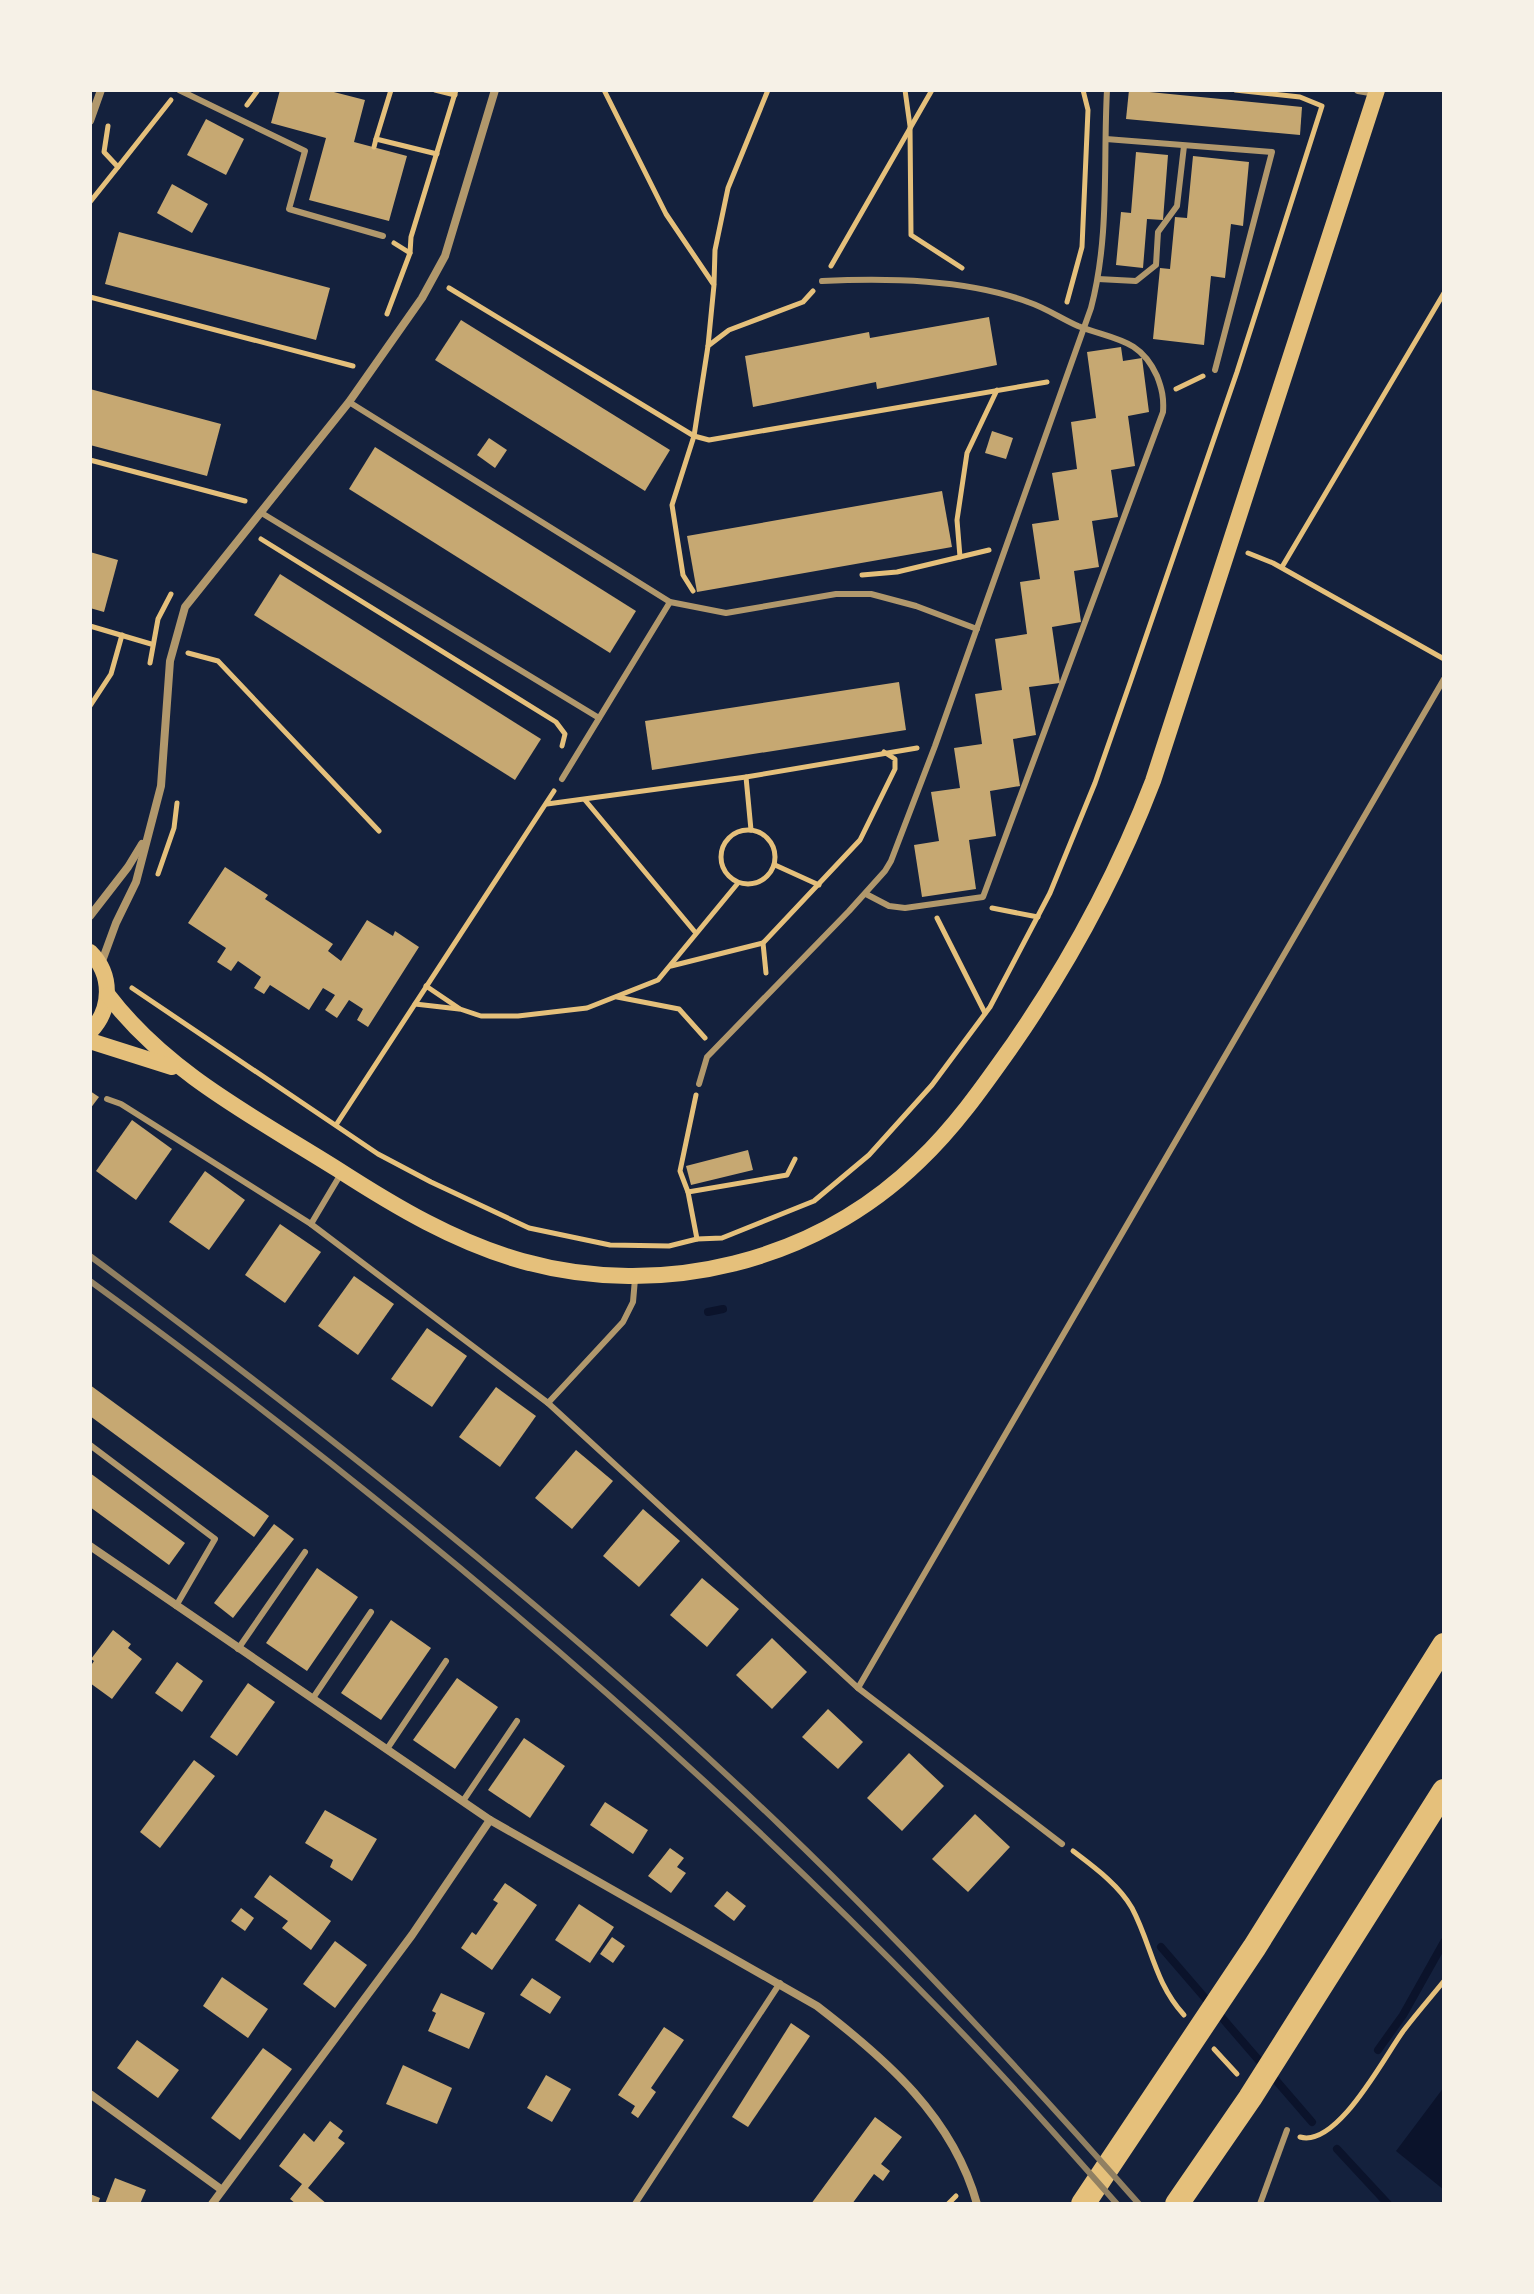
<svg xmlns="http://www.w3.org/2000/svg" width="1534" height="2294" viewBox="0 0 1534 2294" font-family="'Titillium Web',sans-serif">
<style>
.water{fill:#0b132b}
.lines{fill:none;stroke-linecap:round;stroke-linejoin:round}
.stream{stroke:#0b132b;stroke-width:8}
.building{fill:#c6a872}
.path{stroke:#e5c07b;stroke-width:5}
.service{stroke:#b1986c;stroke-width:6}
.minor{stroke:#b1986c;stroke-width:8}
.secondary{stroke:#e5c07b;stroke-width:16}
.motorway{stroke:#e5c07b;stroke-width:24}
.rail{stroke:#918062;stroke-width:6}
</style>
<rect width="100%" height="100%" fill="#14213d"/>
<!-- water -->
<polygon class="water" points="1444,2087 1444,2190 1396,2151"/>
<g class="lines">
<!-- stream -->
<g class="stream">
<polyline points="708,1312 723,1309"/>
<polyline points="1161,1947 1312,2122"/>
<polyline points="1378,2050 1403,2015 1444,1942"/>
<polyline points="1337,2149 1388,2204"/>
</g>
</g>
<!-- building -->
<g class="building">
<polygon points="280,90 326,90 365,100 354,142 407,156 389,221 309,200 326,138 271,123"/>
<polygon points="1129,90 1302,107 1300,135 1126,119"/>
<polygon points="206,119 244,139 226,175 187,155"/>
<polygon points="1136,152 1168,155 1163,220 1147,219 1143,268 1116,265 1121,212 1131,213"/>
<polygon points="1193,156 1249,162 1243,226 1231,224 1225,278 1211,276 1204,345 1153,339 1160,268 1170,269 1175,217 1187,218"/>
<polygon points="172,184 208,204 192,233 157,213"/>
<polygon points="119,232 330,288 316,340 105,284"/>
<polygon points="989,317 997,365 877,389 876,382 753,407 745,356 869,332 870,338"/>
<polygon points="461,320 670,450 645,491 435,360"/>
<polygon points="1121,347 1123,361 1142,358 1149,412 1128,416 1135,466 1111,470 1118,517 1092,521 1099,567 1074,571 1081,622 1052,627 1060,683 1029,687 1036,735 1013,739 1020,786 990,791 996,836 969,840 976,889 922,897 914,845 939,841 931,792 960,788 954,748 982,744 975,694 1002,690 995,639 1027,634 1020,582 1040,579 1032,524 1059,520 1052,473 1077,469 1071,422 1096,418 1087,352"/>
<polygon points="90,389 221,424 207,476 90,445"/>
<polygon points="992,431 1013,438 1006,459 985,453"/>
<polygon points="489,438 507,450 495,468 477,455"/>
<polygon points="375,447 636,611 610,653 349,489"/>
<polygon points="942,491 952,547 697,592 687,536"/>
<polygon points="90,552 118,560 104,612 90,608"/>
<polygon points="280,574 541,739 515,780 254,615"/>
<polygon points="899,682 906,730 652,770 645,721"/>
<polygon points="225,867 268,895 265,899 333,944 328,951 341,961 367,920 393,936 395,931 419,947 368,1027 357,1020 363,1009 349,1000 337,1018 325,1010 335,995 323,988 309,1010 270,985 264,994 254,988 261,977 238,961 231,971 217,962 226,948 188,923"/>
<polygon points="90,1091 99,1097 90,1109"/>
<polygon points="132,1120 172,1149 136,1200 96,1171"/>
<polygon points="748,1150 753,1170 691,1185 686,1166"/>
<polygon points="205,1171 245,1200 209,1250 169,1222"/>
<polygon points="280,1224 321,1252 285,1303 245,1275"/>
<polygon points="354,1276 394,1304 358,1355 318,1326"/>
<polygon points="427,1328 467,1356 432,1407 391,1379"/>
<polygon points="90,1385 269,1516 254,1537 90,1416"/>
<polygon points="496,1387 536,1416 500,1467 459,1437"/>
<polygon points="576,1450 613,1481 572,1529 535,1498"/>
<polygon points="90,1473 185,1543 169,1565 90,1507"/>
<polygon points="643,1509 680,1541 639,1587 603,1556"/>
<polygon points="274,1524 294,1539 233,1618 214,1603"/>
<polygon points="317,1568 358,1597 307,1671 266,1643"/>
<polygon points="702,1578 739,1609 707,1647 670,1615"/>
<polygon points="391,1620 431,1648 381,1720 341,1693"/>
<polygon points="113,1630 131,1644 128,1648 142,1659 112,1699 90,1683 90,1667 94,1661 91,1659"/>
<polygon points="772,1638 807,1672 772,1709 736,1675"/>
<polygon points="177,1662 203,1681 182,1712 155,1693"/>
<polygon points="457,1678 498,1707 455,1769 413,1740"/>
<polygon points="248,1683 275,1702 237,1756 210,1737"/>
<polygon points="828,1709 863,1742 838,1769 802,1737"/>
<polygon points="524,1738 565,1766 530,1818 488,1790"/>
<polygon points="909,1753 944,1786 902,1831 867,1798"/>
<polygon points="194,1760 215,1776 160,1848 140,1832"/>
<polygon points="605,1802 648,1830 633,1854 590,1825"/>
<polygon points="325,1810 377,1839 352,1881 330,1867 333,1860 305,1843"/>
<polygon points="975,1814 1010,1847 968,1892 932,1859"/>
<polygon points="670,1848 684,1858 677,1867 686,1873 671,1893 648,1876"/>
<polygon points="270,1875 331,1921 311,1950 282,1928 288,1921 254,1897"/>
<polygon points="505,1883 537,1905 492,1970 461,1948 472,1932 476,1935 498,1903 493,1900"/>
<polygon points="727,1891 746,1906 734,1921 714,1906"/>
<polygon points="579,1904 614,1927 590,1963 555,1940"/>
<polygon points="241,1908 254,1918 245,1931 231,1921"/>
<polygon points="612,1937 625,1946 613,1963 600,1954"/>
<polygon points="335,1941 367,1965 335,2008 303,1984"/>
<polygon points="222,1977 268,2009 248,2038 203,2006"/>
<polygon points="532,1978 561,1997 550,2014 520,1995"/>
<polygon points="441,1993 485,2013 469,2049 428,2031 436,2013 432,2011"/>
<polygon points="791,2023 810,2036 748,2127 732,2117"/>
<polygon points="664,2027 684,2040 651,2088 656,2092 638,2118 631,2113 635,2106 618,2095"/>
<polygon points="137,2040 179,2070 158,2098 117,2068"/>
<polygon points="263,2048 292,2069 240,2140 211,2118"/>
<polygon points="403,2065 452,2088 437,2124 386,2104"/>
<polygon points="546,2075 571,2089 552,2122 527,2108"/>
<polygon points="875,2117 902,2137 881,2164 890,2171 883,2181 874,2174 852,2204 811,2204"/>
<polygon points="330,2121 343,2131 338,2138 345,2143 308,2188 327,2204 296,2204 290,2199 302,2184 279,2166 304,2133 314,2142"/>
<polygon points="115,2178 146,2190 140,2204 105,2204"/>
<polygon points="90,2194 100,2198 98,2204 90,2204"/>
</g>
<g class="lines">
<!-- path -->
<g class="path">
<polyline points="391,90 376,139 437,154"/>
<polyline points="435,90 455,95"/>
<polyline points="604,90 666,214 714,285 708,346"/>
<polyline points="905,90 910,126 911,235 962,268"/>
<polyline points="247,105 258,90"/>
<polyline points="374,147 376,139"/>
<polyline points="118,167 171,100"/>
<polyline points="90,202 118,167 104,152 108,126"/>
<polyline points="394,243 410,253"/>
<polyline points="831,266 932,90"/>
<polyline points="714,284 715,250 728,188 768,90"/>
<polyline points="449,288 694,436 709,440 1047,382"/>
<polyline points="90,297 353,366"/>
<polyline points="1067,302 1082,247 1088,110 1083,90"/>
<polyline points="387,314 410,253 411,237 456,90"/>
<polyline points="1176,389 1203,376"/>
<polyline points="90,460 245,501"/>
<polyline points="261,539 556,722 565,734 562,746"/>
<polyline points="1248,553 1273,563 1444,659"/>
<polyline points="960,557 957,520 967,453 997,390"/>
<polyline points="1282,567 1444,293"/>
<polyline points="862,575 897,572 989,550"/>
<polyline points="693,591 683,575 672,505 694,436 708,346 729,330 803,302 813,291"/>
<polyline points="90,626 151,644"/>
<polyline points="188,653 218,661 379,831"/>
<polyline points="150,663 158,619 171,594"/>
<polyline points="90,706 111,674 122,635"/>
<polyline points="746,777 751,830"/>
<polyline points="585,800 695,932"/>
<polyline points="547,804 746,777 917,748"/>
<circle cx="748" cy="857" r="27"/>
<polyline points="775,865 819,885"/>
<polyline points="158,874 174,828 177,803"/>
<polyline points="992,908 1038,917"/>
<polyline points="937,918 985,1013"/>
<polyline points="671,966 763,943"/>
<polyline points="766,973 763,943 860,840 895,769 895,759 884,752"/>
<polyline points="426,986 460,1009 481,1016 518,1016 587,1008 658,980 738,883"/>
<polyline points="132,988 378,1154 431,1182 529,1228 610,1245 669,1246 697,1239 722,1238 814,1201 869,1155 932,1085 990,1007 1050,893 1095,783 1131,680 1237,372 1322,106 1300,97 1235,90"/>
<polyline points="617,997 679,1009 705,1038"/>
<polyline points="415,1004 459,1009"/>
<polyline points="696,1095 680,1171 688,1192 697,1239"/>
<polyline points="336,1125 554,791"/>
<polyline points="688,1192 787,1175 795,1159"/>
<path d="M1073 1851C1094 1867 1119 1885 1132 1908 1152 1946 1154 1982 1184 2015"/>
<polyline points="1214,2049 1237,2074"/>
<path d="M1300 2137C1338 2148 1385 2055 1404 2030 1417 2013 1431 1997 1444 1981"/>
<polyline points="948,2204 956,2196"/>
</g>
<!-- service -->
<g class="service">
<polyline points="179,90 305,151 289,209 383,236"/>
<polyline points="1106,139 1272,152 1215,370"/>
<polyline points="1098,279 1136,281 1156,265 1158,232 1177,206 1184,146"/>
<path d="M822 281C888 278 966 279 1028 302 1046 308 1062 319 1078 326 1114 340 1140 338 1157 376 1162 389 1164 398 1163 412L983 897 905 908 889 906 866 894"/>
<polyline points="349,402 670,602 726,613 836,594 871,594 916,606 977,629"/>
<polyline points="260,512 599,718"/>
<polyline points="562,779 670,602"/>
<path d="M699 1084 707 1057 849 911 885 871 891 861 935 746 1091 308C1110 236 1103 163 1107 90"/>
<polyline points="107,1099 121,1104 311,1224 548,1403 858,1688 1062,1844"/>
<polyline points="311,1224 342,1172"/>
<polyline points="548,1403 623,1322 633,1302 635,1279"/>
<polyline points="90,1445 215,1539 176,1606"/>
<polyline points="238,1649 305,1552"/>
<polyline points="858,1688 1444,679"/>
<polyline points="313,1698 371,1612"/>
<polyline points="387,1749 446,1661"/>
<polyline points="463,1801 517,1721"/>
<polyline points="635,2204 780,1983"/>
<polyline points="1260,2204 1287,2130"/>
</g>
<!-- minor -->
<g class="minor">
<polyline points="1358,90 1376,93"/>
<polyline points="90,121 101,90"/>
<polyline points="90,916 128,867 142,844"/>
<polyline points="101,964 116,923 136,882 161,786 170,661 185,607 349,402 422,298 445,256 495,90"/>
<path d="M90 1546 490 1820 817 2006C886 2059 953 2117 977 2204"/>
<polyline points="90,2094 222,2190"/>
<polyline points="212,2204 412,1935 490,1820"/>
</g>
<!-- secondary -->
<g class="secondary">
<path d="M90 952C113 975 112 1009 90 1032"/>
<path d="M108 995C167 1073 256 1118 337 1169 396 1207 455 1242 522 1261 662 1300 815 1262 919 1161 956 1126 985 1084 1014 1043 1071 960 1117 875 1153 781L1377 90"/>
<polyline points="90,1041 172,1067"/>
</g>
<!-- motorway -->
<g class="motorway">
<polyline points="1083,2204 1254,1948 1444,1645"/>
<polyline points="1177,2204 1250,2098 1444,1791"/>
</g>
<!-- rail -->
<g class="rail">
<path d="M90 1256C330 1435 565 1619 782 1827 907 1947 1024 2074 1139 2204"/>
<path d="M90 1281C390 1499 675 1738 934 2004 997 2068 1057 2136 1117 2204"/>
</g>
</g>
<!-- border -->
<rect width="1534" height="2294" fill="none" stroke="#f6f1e7" stroke-width="184"/>
</svg>
